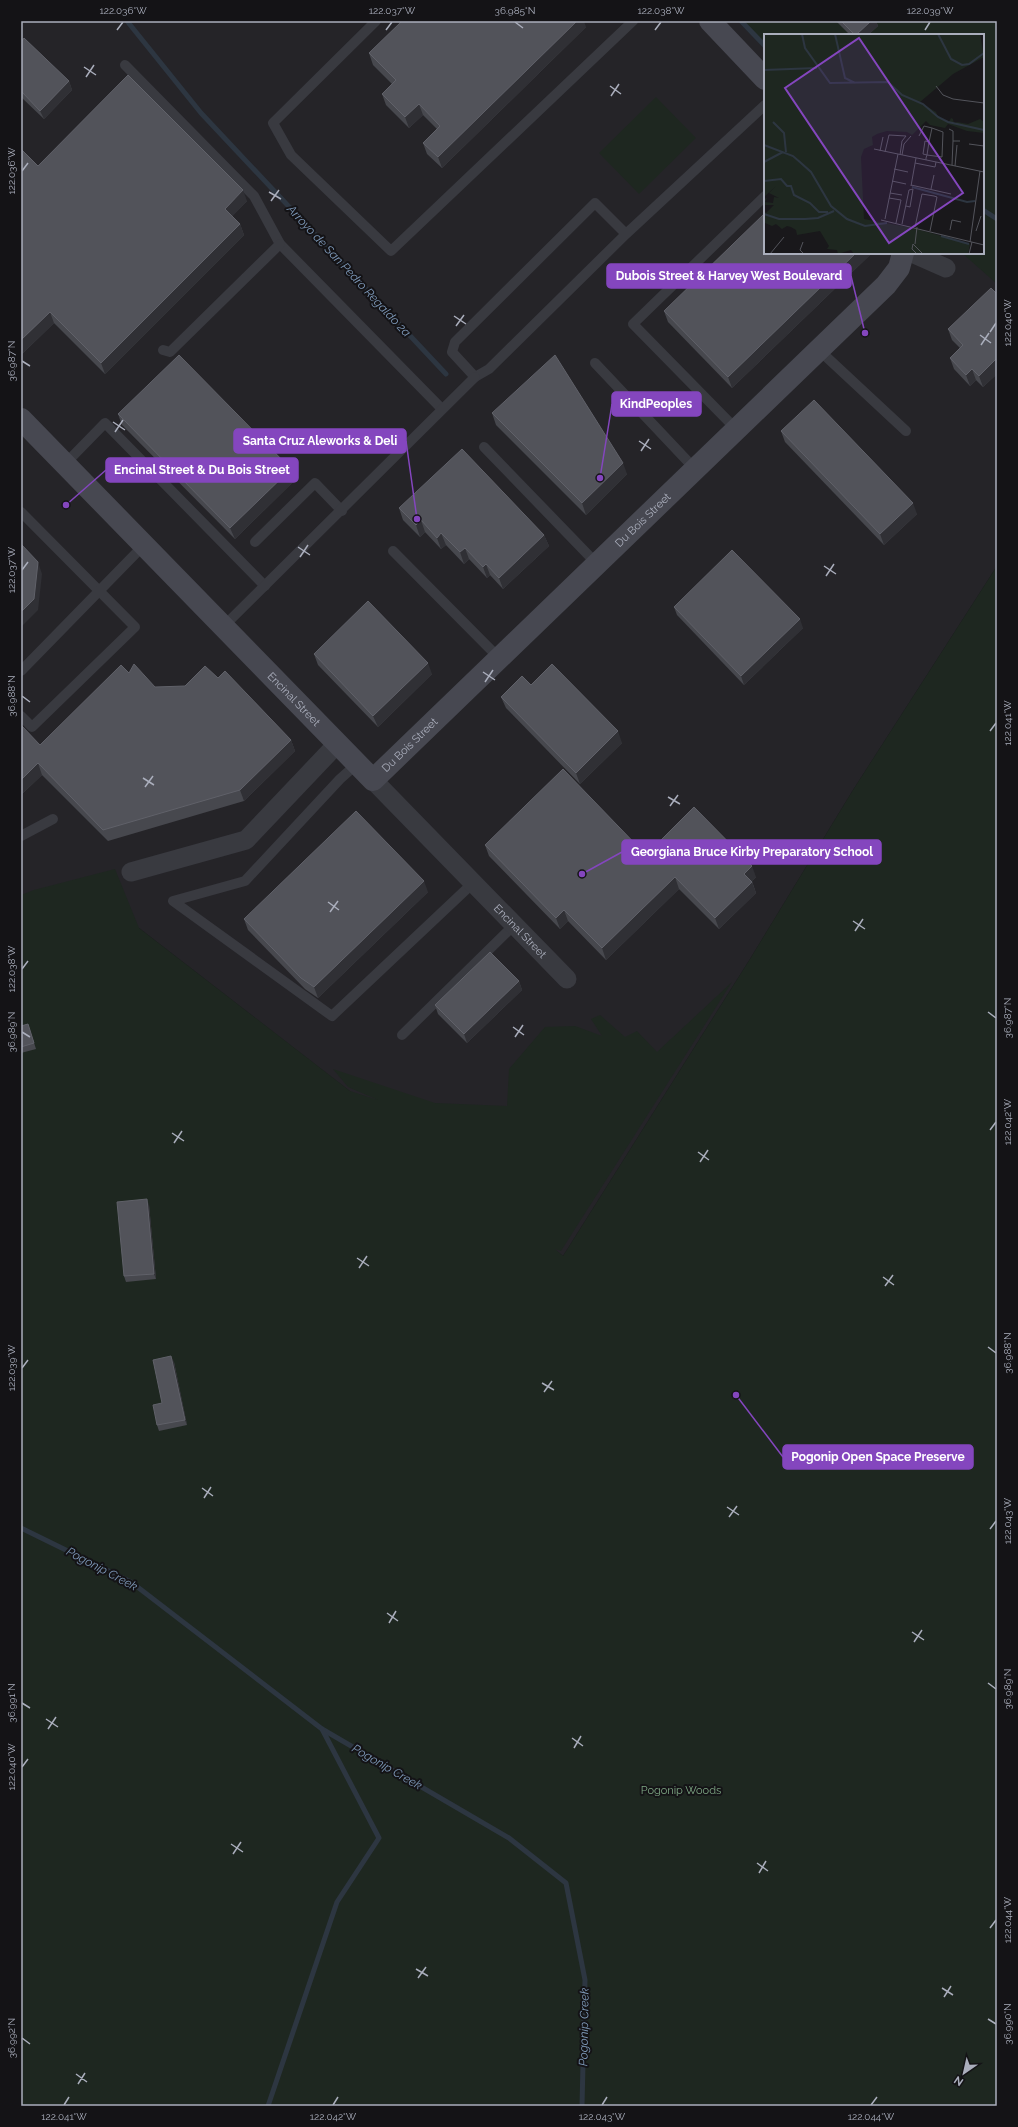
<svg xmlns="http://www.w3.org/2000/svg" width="1018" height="2127" viewBox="0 0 1018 2127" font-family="Raleway,sans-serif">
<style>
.built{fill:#252428}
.green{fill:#1e2720}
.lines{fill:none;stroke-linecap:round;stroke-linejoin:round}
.stream{stroke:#2d3641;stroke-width:5}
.lane{stroke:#393a40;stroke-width:10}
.street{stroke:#393a40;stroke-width:19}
.secondary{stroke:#474851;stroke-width:22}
.wall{fill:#47484e}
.shaded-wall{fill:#303035}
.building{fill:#52535a;stroke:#606169}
.ticks{fill:none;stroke:#aaaebc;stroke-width:1.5}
.labels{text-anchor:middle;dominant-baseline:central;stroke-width:4;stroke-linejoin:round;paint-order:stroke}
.street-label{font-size:11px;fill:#aaaebc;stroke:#141316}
.park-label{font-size:11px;fill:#7fa885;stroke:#141316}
.water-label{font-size:12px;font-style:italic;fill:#7e99b9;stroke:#141316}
.inset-river{fill:none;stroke:#2d3641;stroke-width:2}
.inset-road{fill:none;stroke:#53545b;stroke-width:1}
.view{fill:#8446be;fill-opacity:0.15;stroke:#8446be;stroke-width:2}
.inset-edge{fill:none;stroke:#aaaebc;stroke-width:2}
.leader{fill:none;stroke:#8446be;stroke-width:1.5}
.callout-dot{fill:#8446be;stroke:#141316;stroke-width:1.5}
.callout{fill:#8446be;stroke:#8446be;stroke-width:1.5}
.callout-label{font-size:12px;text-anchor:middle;font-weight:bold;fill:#fff}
.neatline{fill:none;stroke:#aaaebc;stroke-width:1.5}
.ticks-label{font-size:10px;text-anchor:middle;fill:#aaaebc}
</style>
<rect width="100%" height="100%" fill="#19181b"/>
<!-- built -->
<polygon class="built" points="21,21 738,21 765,49 765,253 963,253 997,283 997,566 853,790 750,959 563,1256 139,928 21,895"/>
<!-- green -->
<g class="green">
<polygon points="738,21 997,21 997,284 962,253 983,253 983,35 765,35 765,49"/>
<polygon points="656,97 696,138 639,194 599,153"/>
<polygon points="997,566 997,2106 21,2106 21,895 34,890 115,869 139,928 350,1091 378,1100 348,1087 333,1069 435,1103 507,1106 509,1069 545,1027 575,1026 602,1036 591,1019 600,1015 625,1037 637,1031 657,1052 732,982 561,1251 555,1249 563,1256 750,959 853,790"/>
</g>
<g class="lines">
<!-- stream -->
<g class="stream">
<polyline points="127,21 201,113 446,374"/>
<polyline points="741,21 765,46"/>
<polyline points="983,210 997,219"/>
<polyline points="21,1528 131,1582 322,1729 509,1838 566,1883 585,1980 582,2106"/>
<polyline points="268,2106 337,1902 379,1838 322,1729"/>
</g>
<!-- lane -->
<g class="lane">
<polyline points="376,21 273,123 291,155 391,251 633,21"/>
<polyline points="125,65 254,196 280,244 442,409"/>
<polyline points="626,234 595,203 455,342 452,352 475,377 489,369 626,234 765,105"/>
<polyline points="163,350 170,352 280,244"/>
<polyline points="819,350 906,431"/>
<polyline points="595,363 695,469"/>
<polyline points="736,429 633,324 765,196"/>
<polyline points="484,447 597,564"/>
<polyline points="65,464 105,423 265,586"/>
<polyline points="21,512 135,627 32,727 21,716"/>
<polyline points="255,542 315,483 342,511"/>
<polyline points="393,551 500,659"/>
<polyline points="224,626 475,377"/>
<polyline points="21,671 144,545"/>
<polyline points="358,763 340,779 245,881 173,901 332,1016 473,883"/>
<polyline points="21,836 53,819"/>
<polyline points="402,1035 514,925"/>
</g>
<!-- street -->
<g class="street">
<polyline points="912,253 946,268"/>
<path id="s1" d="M373 780 567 979"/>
<polyline points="131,872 246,840 338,743"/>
</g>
<!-- secondary -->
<g class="secondary">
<polyline points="710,21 765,79"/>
<path id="s2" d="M21 419 373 780 886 285 899 268 903 253"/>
</g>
</g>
<!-- wall -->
<g class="wall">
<polygon points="836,21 876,21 878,26 868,35 850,35"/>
<polygon points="586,27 442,168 427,154 423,143 437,129 423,115 409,128 386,105 382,94 392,84 373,65 369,53"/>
<polygon points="21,42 69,81 72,90 44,119 21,97"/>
<polygon points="21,149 38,166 247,201 232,216 240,224 244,235 105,374 54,323 21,355"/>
<polygon points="765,253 872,253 732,388 668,322 664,311"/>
<polygon points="997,294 997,374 983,387 976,380 970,386 954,369 950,358 960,348 952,340 948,329"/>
<polygon points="492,413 627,474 586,515 496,425"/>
<polygon points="118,414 291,469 295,480 235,539 122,425"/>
<polygon points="781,431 917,514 884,545 785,442"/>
<polygon points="399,508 544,535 549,546 503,589 490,575 487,578 469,559 464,564 446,545 441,549 425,532 420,537 403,520"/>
<polygon points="674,607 803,628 744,685 677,615"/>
<polygon points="314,654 432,674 378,727 318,665"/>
<polygon points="129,673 155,687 291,740 295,751 244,801 108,841 42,775 21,795 40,745"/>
<polygon points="531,685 622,743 580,784 506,708 501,697"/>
<polygon points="485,845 756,877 752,881 756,893 719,929 679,889 606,960 568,921 560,929 489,856"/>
<polygon points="428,892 318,998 305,989 248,930 244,919"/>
<polygon points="519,981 522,990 467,1043 438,1014 435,1005"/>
<polygon points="21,1026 30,1030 36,1049 21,1053"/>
<polygon points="149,1205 156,1279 126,1282 124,1276"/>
<polygon points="174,1362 187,1425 159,1431 157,1425"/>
</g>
<!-- shaded-wall -->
<g class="shaded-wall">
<polygon points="577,21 584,21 586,27 442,168 438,157"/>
<polygon points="871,21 876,21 878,26 868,35 856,35"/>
<polygon points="69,81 72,90 44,119 40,111"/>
<polygon points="419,104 423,115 409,128 405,117"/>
<polygon points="243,190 247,201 229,220 225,209"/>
<polygon points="240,224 244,235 105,374 101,363"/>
<polygon points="856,253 872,253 732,388 728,377"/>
<polygon points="50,312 54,323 21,355 21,340"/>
<polygon points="997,358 997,374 983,387 979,376"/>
<polygon points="972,369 976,380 970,386 966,375"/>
<polygon points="623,463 627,474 586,515 582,503"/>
<polygon points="291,469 295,480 235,539 230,528"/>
<polygon points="913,503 917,514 884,545 880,534"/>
<polygon points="421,520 425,532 420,537 416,525"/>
<polygon points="441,533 446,545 441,549 437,538"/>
<polygon points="544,535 549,546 503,589 499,578"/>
<polygon points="465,548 469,559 464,564 460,552"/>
<polygon points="38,562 42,574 38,610 21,627 21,612"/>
<polygon points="486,564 490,575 487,578 483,567"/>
<polygon points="800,619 803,628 744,685 741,676"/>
<polygon points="428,663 432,674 378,727 373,716"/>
<polygon points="618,731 622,743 580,784 576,773"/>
<polygon points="291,740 295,751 244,801 240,790"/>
<polygon points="38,763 42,775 21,795 21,780"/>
<polygon points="752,866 756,877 748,885 744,874"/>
<polygon points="675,877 679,889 606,960 602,948"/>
<polygon points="424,881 428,892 318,998 314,987"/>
<polygon points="752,882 756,893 719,929 715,918"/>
<polygon points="564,910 568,921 560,929 556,918"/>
<polygon points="519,981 522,990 467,1043 464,1034"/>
<polygon points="147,1199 149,1205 156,1279 154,1274"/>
<polygon points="171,1356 174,1362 187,1425 185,1420"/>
</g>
<!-- building -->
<g class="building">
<polygon points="402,21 577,21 438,157 423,143 440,126 419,104 405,117 382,94 396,80 369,53"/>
<polygon points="841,21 871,21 856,35 855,35"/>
<polygon points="24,38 69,81 40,111 21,91 21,42"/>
<polygon points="128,75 243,190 225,209 240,224 101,363 50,312 21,340 21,149 38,166"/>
<polygon points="765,213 765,253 856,253 728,377 664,311"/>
<polygon points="991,288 997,294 997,358 979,376 972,369 966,375 950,358 963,345 948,329"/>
<polygon points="179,355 291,469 230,528 118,414"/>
<polygon points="555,355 623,463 582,503 492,413"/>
<polygon points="814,400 913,503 880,534 781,431"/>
<polygon points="462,449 544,535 499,578 486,564 483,567 465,548 460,552 441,533 437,538 421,520 416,525 399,508"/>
<polygon points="21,544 38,562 34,599 21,612"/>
<polygon points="732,550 800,619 741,676 674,607"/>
<polygon points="368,601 428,663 373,716 314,654"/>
<polygon points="134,664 155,687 185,686 205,666 218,678 225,671 291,740 240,790 103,830 38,763 21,780 21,725 40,745 121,665 129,673"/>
<polygon points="552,664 618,731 576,773 501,697 522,676 531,685"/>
<polygon points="563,769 646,855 694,807 752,866 744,874 752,882 715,918 675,877 602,948 564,910 556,918 485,845"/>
<polygon points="356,811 424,881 314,987 301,978 244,919"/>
<polygon points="490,952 519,981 464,1034 435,1005"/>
<polygon points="28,1024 34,1043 21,1047 21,1026"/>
<polygon points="147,1199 154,1274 124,1276 117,1202"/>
<polygon points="171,1356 185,1420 157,1425 153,1405 162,1403 153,1360"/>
</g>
<!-- ticks -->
<path class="ticks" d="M515 22 523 28M117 30 123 22M386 30 392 22M655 30 661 22M925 30 930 22M84 67 96 75M86 77 94 65M610 86 621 94M611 96 619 84M22 171 28 163M269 192 281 199M271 201 279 190M454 316 466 324M456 326 464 315M990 332 996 323M980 335 991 343M981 345 989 333M22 361 30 366M113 422 125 430M115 432 123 420M639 441 651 449M641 451 649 439M298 547 310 555M300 557 308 545M824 566 836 574M22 570 28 562M826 576 834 564M483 672 495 680M485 682 493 670M22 696 30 702M990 731 996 723M143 778 154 785M145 787 153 776M668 797 680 804M670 806 678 795M328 902 339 910M330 912 338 901M853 921 865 929M855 931 863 919M22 969 28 961M988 1012 996 1018M513 1027 524 1035M22 1032 30 1037M515 1037 523 1025M990 1130 996 1122M172 1133 184 1141M174 1143 182 1131M698 1152 709 1160M700 1162 708 1150M357 1258 369 1266M359 1268 367 1256M883 1277 894 1285M885 1286 893 1275M988 1347 996 1353M22 1368 28 1360M542 1383 554 1390M544 1392 552 1381M202 1488 213 1496M204 1498 211 1487M727 1507 739 1515M729 1517 737 1506M990 1529 996 1521M387 1613 398 1621M389 1623 396 1611M912 1632 924 1640M914 1642 922 1630M988 1683 996 1689M22 1703 30 1708M46 1719 58 1727M48 1729 56 1717M572 1738 583 1746M574 1748 581 1736M22 1767 28 1759M231 1844 243 1852M233 1854 241 1842M757 1863 768 1871M759 1873 766 1861M990 1928 996 1920M416 1969 428 1976M418 1978 426 1967M942 1988 953 1995M944 1997 951 1986M988 2019 996 2024M22 2038 30 2044M76 2074 87 2082M78 2084 85 2073M64 2105 69 2097M333 2105 338 2097M602 2105 607 2097M871 2105 877 2097"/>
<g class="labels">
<!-- street labels -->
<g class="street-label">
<text stroke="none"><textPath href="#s2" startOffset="879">Du Bois Street</textPath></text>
<text stroke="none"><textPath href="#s2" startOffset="391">Encinal Street</textPath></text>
<text stroke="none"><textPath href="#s2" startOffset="555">Du Bois Street</textPath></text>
<text stroke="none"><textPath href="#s1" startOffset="211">Encinal Street</textPath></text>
</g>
<!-- park labels -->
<g class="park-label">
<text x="681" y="1790">Pogonip Woods</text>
</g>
<!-- water labels -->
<g class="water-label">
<text transform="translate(349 271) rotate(47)">Arroyo de San Pedro Regaldo 2a</text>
<text transform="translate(102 1569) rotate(28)">Pogonip Creek</text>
<text transform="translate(387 1767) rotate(30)">Pogonip Creek</text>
<text transform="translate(584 2027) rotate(-89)">Pogonip Creek</text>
</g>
</g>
<!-- overview -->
<g transform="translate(764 34)">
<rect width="220" height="220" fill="#19181b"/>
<path d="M0 0H216L220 23 189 40 156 68 172 78 174 83 185 88 187 84 189 85 190 90 193 88 204 90 216 85 220 88V99L203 97 184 90 181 94 166 91 162 87 148 101 143 98 123 97 113 100 108 103 109 111 100 115 97 123 100 185 149 194 206 210 204 220H90L87 216 74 220 73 216 63 215 65 212 56 197 33 201 32 196 27 193 23 192 18 195 12 190 8 192 1 189 0 176 2 179 10 171H0V165L3 164 1 168 9 169 10 163 15 164 5 159 12 152 0 163Z" fill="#1e2720"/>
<path class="inset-river" d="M38 0 41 14 66 49 124 48 138 61 159 70 174 83 184 88 220 96M71 0 81 44 91 49M124 0H140M174 0 187 25 198 31 205 30 220 19M0 36 53 34M9 88 20 99 22 118M0 111 29 122 37 129 47 138 67 172 83 185 101 192 123 189M0 128 19 118M0 147 17 145 23 152H27L30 161 46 169 55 178H64M148 153 203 168 211 167M0 180 15 185H41L54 184 70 177M177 202 205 210"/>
<path class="inset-road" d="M172 52 179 61 189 65 220 69M185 95 189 97V107H196M155 102 160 92 168 94 165 108M205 110 220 112M110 115 220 138M116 117 119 103M121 118 125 101 142 102 138 107 136 121M138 121 140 110 147 102M162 126V124L163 121 165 108 161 107 159 120 163 121 178 123 179 98 168 94M151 129 171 133 172 128M188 131 189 107M191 132 193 111M130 135 144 138M128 147 142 150M147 151 187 160M147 152 152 124M167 155 170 141M126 159 138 161M125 164 137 166 132 189M121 185 134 120M117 186 220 211M138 190 145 156 149 155 146 173 142 172M151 193 158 160 170 162 173 163 166 197M186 196 188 186 197 188M212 197 217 182M39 208 36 216 40 220M206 208 216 137M151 210 153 193M6 220 20 203M153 220 148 215 149 210 159 220M205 220 208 208"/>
<path class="view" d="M95 4 199 159 125 209 21 54Z"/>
<rect width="220" height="220" class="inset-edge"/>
</g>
<!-- callouts -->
<path class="leader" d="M865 333L851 276M600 478L612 404M417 519L406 441M66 505L106 470M582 874L622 852M736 1395L783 1457"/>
<g class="callout-dot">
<circle cx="865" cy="333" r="4"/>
<circle cx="600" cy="478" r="4"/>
<circle cx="417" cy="519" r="4"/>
<circle cx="66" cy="505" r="4"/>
<circle cx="582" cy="874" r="4"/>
<circle cx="736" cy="1395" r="4"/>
</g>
<g class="callout">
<rect x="607" y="264" width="244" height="24" rx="4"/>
<rect x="612" y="392" width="89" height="24" rx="4"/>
<rect x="234" y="429" width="172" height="24" rx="4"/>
<rect x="106" y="458" width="192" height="24" rx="4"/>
<rect x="622" y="840" width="259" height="24" rx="4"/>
<rect x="783" y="1445" width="190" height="24" rx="4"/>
</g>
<g class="callout-label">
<text x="729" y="280">Dubois Street &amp; Harvey West Boulevard</text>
<text x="656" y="408">KindPeoples</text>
<text x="320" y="445">Santa Cruz Aleworks &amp; Deli</text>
<text x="202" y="474">Encinal Street &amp; Du Bois Street</text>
<text x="752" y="856">Georgiana Bruce Kirby Preparatory School</text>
<text x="878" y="1461">Pogonip Open Space Preserve</text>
</g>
<!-- border -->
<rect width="1018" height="2127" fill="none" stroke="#141316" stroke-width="44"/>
<!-- north arrow -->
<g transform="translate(964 2073) rotate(214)" stroke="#141316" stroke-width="3" paint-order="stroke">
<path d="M0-3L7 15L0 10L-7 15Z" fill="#aaaebc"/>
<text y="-6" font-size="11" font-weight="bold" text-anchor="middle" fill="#aaaebc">N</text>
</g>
<rect x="22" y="22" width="974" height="2083" class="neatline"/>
<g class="ticks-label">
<text x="123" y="14">122.036°W</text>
<text x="392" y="14">122.037°W</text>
<text x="515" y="14">36.985°N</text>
<text x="661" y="14">122.038°W</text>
<text x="930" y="14">122.039°W</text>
<text transform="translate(11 171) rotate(-90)" y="4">122.036°W</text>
<text transform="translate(1007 323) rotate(-90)" y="4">122.040°W</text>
<text transform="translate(11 361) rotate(-90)" y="4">36.987°N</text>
<text transform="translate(11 570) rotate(-90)" y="4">122.037°W</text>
<text transform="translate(11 696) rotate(-90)" y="4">36.988°N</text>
<text transform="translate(1007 723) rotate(-90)" y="4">122.041°W</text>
<text transform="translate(11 969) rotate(-90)" y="4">122.038°W</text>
<text transform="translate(1007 1018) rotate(-90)" y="4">36.987°N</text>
<text transform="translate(11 1032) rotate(-90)" y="4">36.989°N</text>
<text transform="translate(1007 1122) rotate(-90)" y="4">122.042°W</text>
<text transform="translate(1007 1353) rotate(-90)" y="4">36.988°N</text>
<text transform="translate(11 1368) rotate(-90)" y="4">122.039°W</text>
<text transform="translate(1007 1521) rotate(-90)" y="4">122.043°W</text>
<text transform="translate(1007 1689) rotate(-90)" y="4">36.989°N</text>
<text transform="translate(11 1703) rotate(-90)" y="4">36.991°N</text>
<text transform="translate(11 1767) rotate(-90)" y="4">122.040°W</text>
<text transform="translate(1007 1920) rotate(-90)" y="4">122.044°W</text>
<text transform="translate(1007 2024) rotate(-90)" y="4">36.990°N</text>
<text transform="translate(11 2038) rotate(-90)" y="4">36.992°N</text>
<text x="64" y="2120">122.041°W</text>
<text x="333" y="2120">122.042°W</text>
<text x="602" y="2120">122.043°W</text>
<text x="871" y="2120">122.044°W</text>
</g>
</svg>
